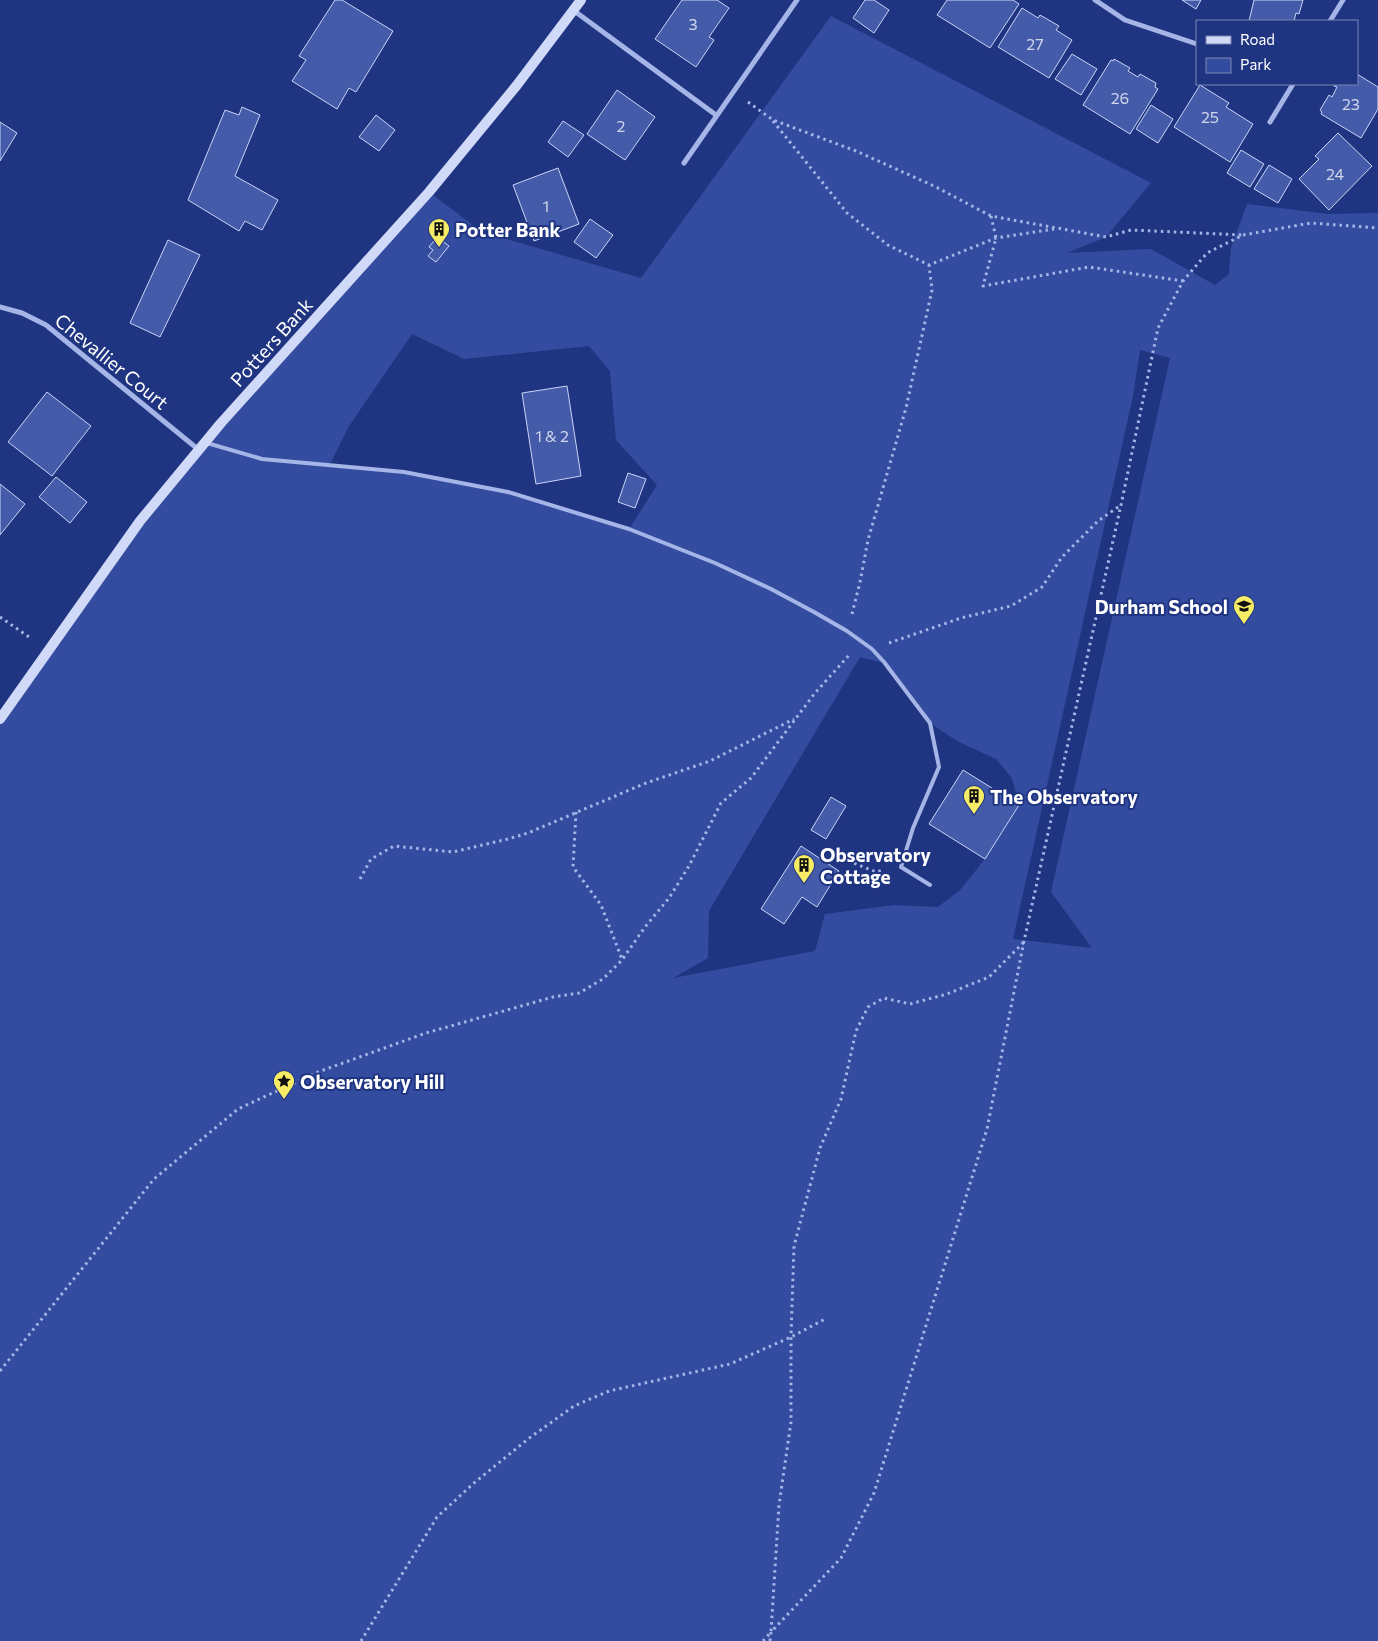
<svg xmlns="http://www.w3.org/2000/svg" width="1378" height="1641" viewBox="0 0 1378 1641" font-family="Commissioner,sans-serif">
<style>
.green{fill:#344c9f;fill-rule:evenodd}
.building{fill:#445ba9;stroke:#cad4f6}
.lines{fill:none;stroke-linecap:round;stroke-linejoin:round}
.path{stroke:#a6b5e8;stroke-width:3;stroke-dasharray:2.5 4;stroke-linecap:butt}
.lane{stroke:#a6b5e8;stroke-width:4}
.street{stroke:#a6b5e8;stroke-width:5}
.secondary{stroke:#d0d9f7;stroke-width:10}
.labels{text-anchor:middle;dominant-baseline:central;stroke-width:4;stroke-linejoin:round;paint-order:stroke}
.number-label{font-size:16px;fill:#d0d6ea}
.poi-label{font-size:19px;font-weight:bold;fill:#fff;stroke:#203581;text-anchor:start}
.street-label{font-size:19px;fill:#fff;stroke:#203581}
</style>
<rect width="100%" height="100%" fill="#203581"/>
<!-- green -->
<path class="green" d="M831 16 1151 183 1106 237 1067 253 1151 249 1215 285 1229 274 1231 248 1247 204 1328 214 1378 213V1641H0V719L140 521 429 192 482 232 641 278ZM412 334 464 359 589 346 610 371 616 440 657 485 629 529 508 492 404 472 330 464 349 426ZM1140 350 1170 358 1051 892 1092 948 1013 939 1133 396ZM860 657 884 663 930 723 957 741 996 759 1012 778 1019 805 985 859 960 890 938 907 894 905 825 914 815 951 673 978 708 958 709 911Z"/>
<!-- building -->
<g class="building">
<polygon points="335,0 342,0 393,31 356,92 349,88 337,109 292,81 306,60 299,56"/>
<polygon points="682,0 717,0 729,8 709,37 714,40 696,67 655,39"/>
<polygon points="865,0 874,0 889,10 874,33 853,18"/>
<polygon points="947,0 1013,0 1019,4 990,48 937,15"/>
<polygon points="1182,0 1201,0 1196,9"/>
<polygon points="1254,0 1303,0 1299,14 1296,13 1294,21 1249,21"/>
<polygon points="1022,8 1038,18 1040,15 1059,26 1056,30 1072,40 1049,78 998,47"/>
<polygon points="1072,54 1097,69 1081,95 1055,79"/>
<polygon points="1114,59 1130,68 1128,71 1138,77 1140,74 1156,83 1155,87 1158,89 1130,134 1083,105 1111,60 1113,61"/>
<polygon points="1357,74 1378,87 1378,109 1361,138 1321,114 1322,112 1320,110 1329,95 1332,97 1337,87 1334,86 1335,84 1357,84"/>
<polygon points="1200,85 1229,103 1226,107 1253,124 1230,162 1174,127"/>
<polygon points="617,90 655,117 625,160 587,134"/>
<polygon points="1151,105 1173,119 1158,143 1136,129"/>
<polygon points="242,107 260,115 235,176 278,200 262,230 245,221 239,231 188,200 225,110 239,115"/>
<polygon points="376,115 395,130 379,151 359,137"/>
<polygon points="563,121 584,135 568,157 548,142"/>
<polygon points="0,122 17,133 0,161"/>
<polygon points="1338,133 1372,166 1329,210 1299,179 1319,159 1315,156"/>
<polygon points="1241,150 1264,164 1250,187 1227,173"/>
<polygon points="1269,165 1292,179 1278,203 1254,189"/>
<polygon points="558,168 579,224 534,241 513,185"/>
<polygon points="590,219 613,235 596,258 574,242"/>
<polygon points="437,237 449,246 436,262 428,256 433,250 429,247"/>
<polygon points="168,240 200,255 160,337 130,323"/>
<polygon points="567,386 581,476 536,484 522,393"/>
<polygon points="47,392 91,426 52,476 8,442"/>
<polygon points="628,473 646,479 635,508 618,502"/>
<polygon points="56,477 87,502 70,523 39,497"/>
<polygon points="0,484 25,504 0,535"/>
<polygon points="963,770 1019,805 985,859 929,824"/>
<polygon points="831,797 846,806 826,839 811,830"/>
<polygon points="801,846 839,871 817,907 802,897 784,924 761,909"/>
</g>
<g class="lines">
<!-- path -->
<g class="path">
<polyline points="748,102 773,120 856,151 934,186 991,216 1106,237 1131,230 1243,235"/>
<polyline points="773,121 847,213 888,245 929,265 996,238 1054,229"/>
<polyline points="991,216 996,238 983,286 1089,267 1183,281"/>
<polyline points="852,614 860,582 868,540 906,408 932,290 929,265"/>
<polyline points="0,617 32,639"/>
<polyline points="889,643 961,618 1011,606 1042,587 1062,557 1098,521 1121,505"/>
<polyline points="576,812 573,867 601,905 622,959"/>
<polyline points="824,851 876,872 884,870"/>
<polyline points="360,879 371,859 394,846 453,852 508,839 528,833 646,783 710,761 794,719"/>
<polyline points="0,1371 154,1179 238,1109 318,1072 426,1033 553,997 579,993 603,979 622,960 645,927 669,898 689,866 721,803 751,778 815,693 851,653"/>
<polyline points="361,1641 437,1517 474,1483 528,1439 574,1406 609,1391 730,1364 791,1337 827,1318"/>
<polyline points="763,1641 771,1632 779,1505 791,1422 791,1337 794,1246 820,1148 841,1099 856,1031 868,1007 884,998 910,1004 947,994 989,977 1024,942"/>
<polyline points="770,1641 771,1632 841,1558 874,1493 987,1129 1024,941 1121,505 1158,328 1183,281 1207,253 1243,235 1311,223 1378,228"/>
</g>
<!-- lane -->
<polyline class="lane" points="207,443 262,459 404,472 508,492 629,529 715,563 771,589 814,612 847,631 872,649 884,662 930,723 939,767 913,828 901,867 930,885"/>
<!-- street -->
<g class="street">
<polyline points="1095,0 1125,20 1197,44"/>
<polyline points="573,10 716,115"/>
<polyline points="1330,21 1343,0"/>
<polyline points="1270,122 1293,84"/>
<polyline points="684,163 797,0"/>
<polyline points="0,307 22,313 46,325 199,450"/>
</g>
<!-- secondary -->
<polyline class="secondary" points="0,719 140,521 221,423 429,192 517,85 581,0"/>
</g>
<!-- icons -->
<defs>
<g id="building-pin" transform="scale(1.125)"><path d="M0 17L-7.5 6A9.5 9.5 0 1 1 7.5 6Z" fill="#f6ec66" stroke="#203581"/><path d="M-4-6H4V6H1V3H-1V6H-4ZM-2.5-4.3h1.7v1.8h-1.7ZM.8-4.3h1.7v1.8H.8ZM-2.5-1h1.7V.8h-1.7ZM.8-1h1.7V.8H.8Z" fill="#111"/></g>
<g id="school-pin" transform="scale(1.125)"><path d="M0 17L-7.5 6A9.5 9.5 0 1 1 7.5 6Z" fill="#f6ec66" stroke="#203581"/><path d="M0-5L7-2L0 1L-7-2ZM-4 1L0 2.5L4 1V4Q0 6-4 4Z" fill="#111"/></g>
<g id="sight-pin" transform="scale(1.125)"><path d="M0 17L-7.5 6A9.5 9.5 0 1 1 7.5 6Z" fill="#f6ec66" stroke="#203581"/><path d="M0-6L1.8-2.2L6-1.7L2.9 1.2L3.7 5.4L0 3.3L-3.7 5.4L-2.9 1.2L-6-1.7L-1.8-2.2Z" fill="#111"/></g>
</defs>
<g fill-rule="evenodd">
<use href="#building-pin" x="439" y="229"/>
<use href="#school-pin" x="1244" y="606"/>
<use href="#building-pin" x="974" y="796"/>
<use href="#building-pin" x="804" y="865"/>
<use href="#sight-pin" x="284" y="1081"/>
</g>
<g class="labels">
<!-- number labels -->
<g class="number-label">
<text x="693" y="23">3</text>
<text x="1035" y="43">27</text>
<text x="1120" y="97">26</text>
<text x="1351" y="103">23</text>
<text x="1210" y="116">25</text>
<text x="621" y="125">2</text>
<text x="1335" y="173">24</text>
<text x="546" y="205">1</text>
<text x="552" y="435">1 &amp; 2</text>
</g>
<!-- poi labels -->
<g class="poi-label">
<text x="455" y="229">Potter Bank</text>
<text x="1228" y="606" text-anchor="end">Durham School</text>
<text x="990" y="796">The Observatory</text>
<text x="820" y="854">Observatory<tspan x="820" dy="22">Cottage</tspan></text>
<text x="300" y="1081">Observatory Hill</text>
</g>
<!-- street labels -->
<g class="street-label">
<text transform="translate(271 342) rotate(-48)">Potters Bank</text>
<text transform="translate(112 361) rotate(39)">Chevallier Court</text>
</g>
</g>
<!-- legend -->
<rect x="1196" y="20" width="162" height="65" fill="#203581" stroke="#7986b3"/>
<rect x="1206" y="36" width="25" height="8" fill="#d0d9f7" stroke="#7986b3"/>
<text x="1240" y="45" font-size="15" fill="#ffffff">Road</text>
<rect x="1206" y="58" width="25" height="15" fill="#344c9f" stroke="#7986b3"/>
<text x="1240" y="70" font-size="15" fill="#ffffff">Park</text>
</svg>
